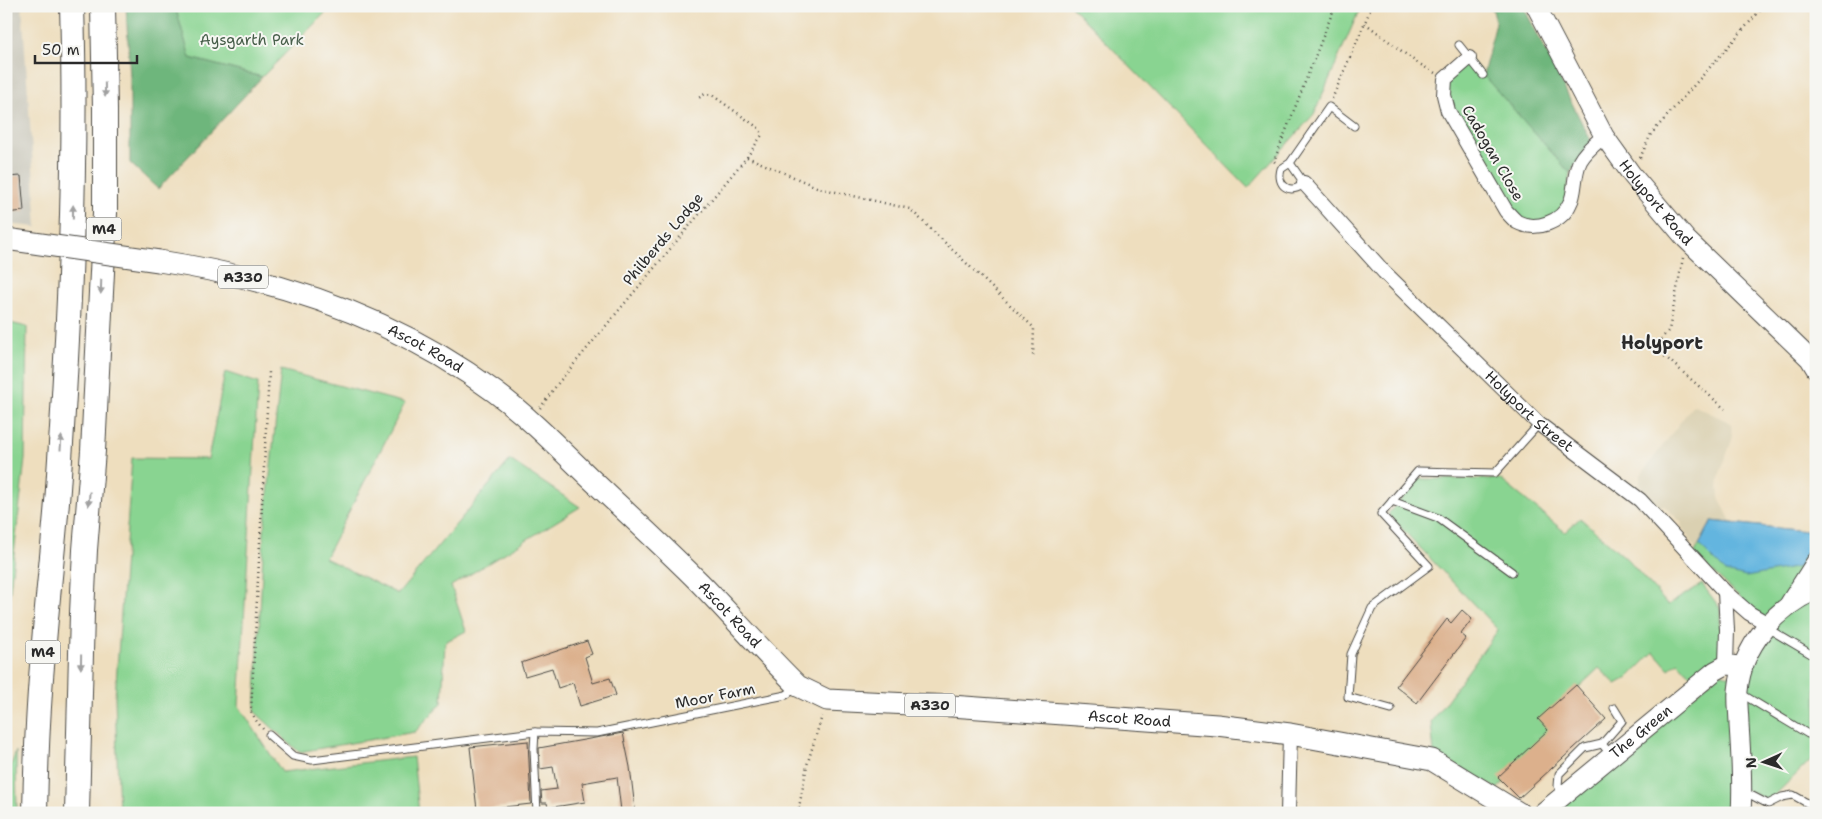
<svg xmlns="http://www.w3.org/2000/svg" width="1822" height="819" viewBox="0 0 1822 819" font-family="'Shantell Sans',sans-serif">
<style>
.built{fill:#dad0b1}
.industrial{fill:#c7c5b8}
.green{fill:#89d491;stroke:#5a805e}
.forest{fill:#6eb67b;stroke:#4c7053}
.water{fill:#63b5df;stroke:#477085}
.building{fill:#dcb08c}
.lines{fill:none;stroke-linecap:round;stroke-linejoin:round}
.lane-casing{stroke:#484641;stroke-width:9}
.street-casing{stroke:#484641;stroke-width:16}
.secondary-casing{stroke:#484641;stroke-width:21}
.primary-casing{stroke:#484641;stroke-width:23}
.highway-casing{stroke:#484641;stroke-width:26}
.path{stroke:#484641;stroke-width:2.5;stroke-dasharray:1 4;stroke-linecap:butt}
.lane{stroke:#fff;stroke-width:7}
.street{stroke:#fff;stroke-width:14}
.secondary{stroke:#fff;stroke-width:19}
.primary{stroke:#fff;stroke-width:21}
.highway{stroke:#fff;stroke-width:24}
.primary-bridge-casing{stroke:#484641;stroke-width:23;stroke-linecap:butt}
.primary-bridge{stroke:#fff;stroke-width:21}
.oneway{fill:#a0a0a0}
.labels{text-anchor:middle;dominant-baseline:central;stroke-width:4;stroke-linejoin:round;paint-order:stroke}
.shield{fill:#f6f6f2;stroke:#686867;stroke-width:1}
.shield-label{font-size:14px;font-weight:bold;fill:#2b2b2b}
.park-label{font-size:15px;fill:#475e4a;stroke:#f6f6f2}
.street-label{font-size:15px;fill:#2b2b2b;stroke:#f6f6f2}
.quarter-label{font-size:18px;font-weight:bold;fill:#2b2b2b;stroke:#f6f6f2}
</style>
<rect width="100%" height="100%" fill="#f6f6f2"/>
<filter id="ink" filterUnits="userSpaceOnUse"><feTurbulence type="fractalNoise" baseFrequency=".02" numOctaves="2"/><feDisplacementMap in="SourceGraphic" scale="10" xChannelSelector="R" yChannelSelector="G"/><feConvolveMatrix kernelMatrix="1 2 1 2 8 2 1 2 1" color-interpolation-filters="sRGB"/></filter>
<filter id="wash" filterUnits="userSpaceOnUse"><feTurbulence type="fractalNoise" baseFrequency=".0096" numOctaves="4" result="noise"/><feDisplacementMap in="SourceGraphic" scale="20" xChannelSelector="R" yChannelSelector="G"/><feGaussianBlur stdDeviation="1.12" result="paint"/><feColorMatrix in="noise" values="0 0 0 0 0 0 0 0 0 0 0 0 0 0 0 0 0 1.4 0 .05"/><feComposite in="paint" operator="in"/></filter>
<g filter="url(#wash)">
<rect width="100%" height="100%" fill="#eedebe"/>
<!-- built -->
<polygon class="built" points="1693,405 1731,423 1732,440 1720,473 1718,486 1719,497 1733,526 1704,562 1682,527 1681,522 1664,506 1656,507 1644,493 1640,484 1641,475"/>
<!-- industrial -->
<polygon class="industrial" points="6,6 22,6 37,227 6,224"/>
<!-- green -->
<g class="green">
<polygon points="175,6 332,6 262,77 190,58"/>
<polygon points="1071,6 1361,6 1314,114 1248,188"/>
<polygon points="1469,58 1570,173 1563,215 1550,223 1518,222 1448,111 1445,79"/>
<polygon points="6,322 27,327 25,459 6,625"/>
<polygon points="281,370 405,403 325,558 398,594 510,460 580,507 451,586 466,631 445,642 442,703 415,732 299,752 255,712 264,532"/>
<polygon points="225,372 258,383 239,706 282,772 413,757 419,813 119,813 115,697 132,458 208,459"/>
<polygon points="1419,479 1500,479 1565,532 1580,518 1627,559 1668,605 1702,584 1720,608 1721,654 1695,680 1678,662 1669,669 1654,652 1629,677 1616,684 1599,668 1542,722 1554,736 1497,789 1434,753 1431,722 1498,630 1388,514"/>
<polygon points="1712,521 1816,532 1816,755 1774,796 1766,800 1736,784 1734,813 1555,813 1720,673 1746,681 1759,651 1773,628 1694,554"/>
<polygon points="16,751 17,813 6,813 6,779"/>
</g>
<!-- forest -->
<g class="forest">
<polygon points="126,6 175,6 190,58 262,77 158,189 130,163 130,77"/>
<polygon points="1492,6 1523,6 1592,143 1570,173 1483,75 1496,23"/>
</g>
<!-- water -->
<polygon class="water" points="1712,521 1815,532 1799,567 1746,577 1726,572 1699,545"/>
<g id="blocks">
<!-- building -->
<g class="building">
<polygon points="21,176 24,211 6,213 6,177"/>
<polygon points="1462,610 1472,619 1461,634 1466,638 1417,703 1396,686 1447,619 1451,623"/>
<polygon points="587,641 592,654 585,657 593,683 610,678 616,695 580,706 573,683 558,688 552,668 525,676 521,663"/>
<polygon points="1576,685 1606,719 1519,798 1498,777 1548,730 1538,719"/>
<polygon points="623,733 630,767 635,809 621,811 617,777 582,783 585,802 548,808 547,803 542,803 541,791 557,789 553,767 540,769 539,748"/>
<polygon points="528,741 531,804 477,810 470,747"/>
</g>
</g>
</g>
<g filter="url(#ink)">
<use href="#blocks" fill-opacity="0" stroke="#484641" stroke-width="1"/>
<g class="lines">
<!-- lane casing -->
<g class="lane-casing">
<g id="lane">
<polyline points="1459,45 1483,75"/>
<path d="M1290 163 1304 183C1291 196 1276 186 1281 169L1290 163 1329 107 1354 126"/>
<polyline points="1392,501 1438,518 1512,572"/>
<polyline points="1767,628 1816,657"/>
<polyline points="1740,693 1808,734 1816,735"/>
<polyline points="1391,709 1348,697 1351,654 1372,608 1429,566 1381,514 1418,471 1495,473 1539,424"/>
<polyline points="535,732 534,749 537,813"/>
<polyline points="269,735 293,756 312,760 535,732 597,733 786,695 796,688"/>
<polyline points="1602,744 1622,721 1614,708"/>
<polyline points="1743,791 1768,804 1782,797 1793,795 1816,808"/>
<polyline points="1564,794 1558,786 1559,774 1585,748 1602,744 1612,756"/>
</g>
</g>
<!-- street casing -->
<g class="street-casing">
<g id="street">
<path d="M1469 58 1445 79 1444 95 1448 111 1506 211C1509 214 1513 219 1517 222 1536 232 1562 222 1570 203 1576 193 1573 175 1580 161 1586 150 1595 144 1604 136"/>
<path id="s1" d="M1304 183 1384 272 1539 424 1640 500 1725 592 1749 613 1768 624"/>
<polyline points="1725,592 1727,630 1726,665"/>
<polyline points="1288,813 1290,734"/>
</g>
</g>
<!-- secondary casing -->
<g class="secondary-casing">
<g id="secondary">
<path id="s2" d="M1536 6 1604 136 1632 175 1686 239 1810 359 1816 369"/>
<polyline points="1790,603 1816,562"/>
<path id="s3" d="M1542 813 1715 671 1726 665 1743 666"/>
<path d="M1741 813C1743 783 1741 754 1739 725 1739 714 1737 702 1738 691 1742 646 1775 608 1816 590"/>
</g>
</g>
<!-- primary casing -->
<g class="primary-casing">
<g id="primary">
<path id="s4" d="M159 261C279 279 397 319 495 392 530 418 560 449 591 479 628 514 665 548 700 583 733 617 764 653 798 686L827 700 951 706 1217 725 1290 734 1432 760 1519 813"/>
</g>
</g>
<!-- highway casing -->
<g class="highway-casing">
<g id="highway">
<path d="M35 813C36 760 38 707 43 655 47 599 54 544 58 489 69 328 77 168 72 6"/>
<polyline points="77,813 82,613 85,550 93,451 105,213 105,109 103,6"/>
</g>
</g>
<!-- path -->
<g class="path">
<polyline points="1365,23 1416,62 1435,73"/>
<polyline points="1332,99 1372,6"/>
<polyline points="747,157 819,188 910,209 1034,328 1033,358"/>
<polyline points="1640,158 1651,134 1763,7"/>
<polyline points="1275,162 1274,161 1335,6"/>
<polyline points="1683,258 1669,330 1654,347 1725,409"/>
<polyline points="540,408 559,382 747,157 762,135 760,129 712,95 705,94 697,99"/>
<polyline points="263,729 255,719 251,711 269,372"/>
<polyline points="798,813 807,765 822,716"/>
</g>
<!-- lane -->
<use href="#lane" class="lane"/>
<!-- street -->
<use href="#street" class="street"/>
<!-- secondary -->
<use href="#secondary" class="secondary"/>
<!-- primary -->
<use href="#primary" class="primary"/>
<!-- highway -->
<use href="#highway" class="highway"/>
<!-- primary-bridge casing -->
<g class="primary-bridge-casing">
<polyline id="primary-bridge" points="6,239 159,261"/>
</g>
<!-- primary-bridge -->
<use href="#primary-bridge" class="primary-bridge"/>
</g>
<!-- one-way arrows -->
<defs><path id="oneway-solid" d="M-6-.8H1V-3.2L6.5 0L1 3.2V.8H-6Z" transform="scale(1.25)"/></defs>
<g class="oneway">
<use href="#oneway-solid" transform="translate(105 90) rotate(89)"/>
<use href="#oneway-solid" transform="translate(73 212) rotate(-89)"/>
<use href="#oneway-solid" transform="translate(101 287) rotate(92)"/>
<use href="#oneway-solid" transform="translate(61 443) rotate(-86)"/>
<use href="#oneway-solid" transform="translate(89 499) rotate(95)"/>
<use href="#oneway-solid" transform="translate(81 662) rotate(91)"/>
</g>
</g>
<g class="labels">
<!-- shield labels -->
<g class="shield">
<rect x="86.5" y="217.5" width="35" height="23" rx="4"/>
<rect x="218" y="265.5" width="50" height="23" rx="4"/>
<rect x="25.5" y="640.5" width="35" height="23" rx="4"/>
<rect x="905" y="693.5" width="50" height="23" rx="4"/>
</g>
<g class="shield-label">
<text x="104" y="229">M4</text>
<text x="243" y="277">A330</text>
<text x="43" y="652">M4</text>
<text x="930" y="705">A330</text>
</g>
<!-- park labels -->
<g class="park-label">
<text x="252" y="40">Aysgarth Park</text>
</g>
<!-- street labels -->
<g class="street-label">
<text transform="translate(1493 153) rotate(60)">Cadogan Close</text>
<text stroke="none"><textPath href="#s2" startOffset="231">Holyport Road</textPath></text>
<text transform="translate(663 239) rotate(-50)">Philberds Lodge</text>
<text stroke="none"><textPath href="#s4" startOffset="282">Ascot Road</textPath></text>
<text stroke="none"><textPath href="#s1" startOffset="321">Holyport Street</textPath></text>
<text stroke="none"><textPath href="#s4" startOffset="688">Ascot Road</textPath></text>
<text transform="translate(715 696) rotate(-11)">Moor Farm</text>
<text stroke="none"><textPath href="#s4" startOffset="1122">Ascot Road</textPath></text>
<text stroke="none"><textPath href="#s3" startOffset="128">The Green</textPath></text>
</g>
<!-- quarter labels -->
<g class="quarter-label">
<text x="1662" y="343">Holyport</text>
</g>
</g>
<!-- margin -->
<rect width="1822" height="819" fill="none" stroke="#f6f6f2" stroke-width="25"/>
<!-- north arrow -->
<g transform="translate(1764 762) rotate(267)" stroke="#f6f6f2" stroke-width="4" paint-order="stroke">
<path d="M0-4L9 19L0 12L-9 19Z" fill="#2b2b2b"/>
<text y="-8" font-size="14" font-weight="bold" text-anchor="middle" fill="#2b2b2b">N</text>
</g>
<!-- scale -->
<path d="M35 55v8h102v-8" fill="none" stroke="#2b2b2b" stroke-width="2.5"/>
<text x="42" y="55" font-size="15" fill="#2b2b2b" stroke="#f6f6f2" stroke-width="4" paint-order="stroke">50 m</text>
</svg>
